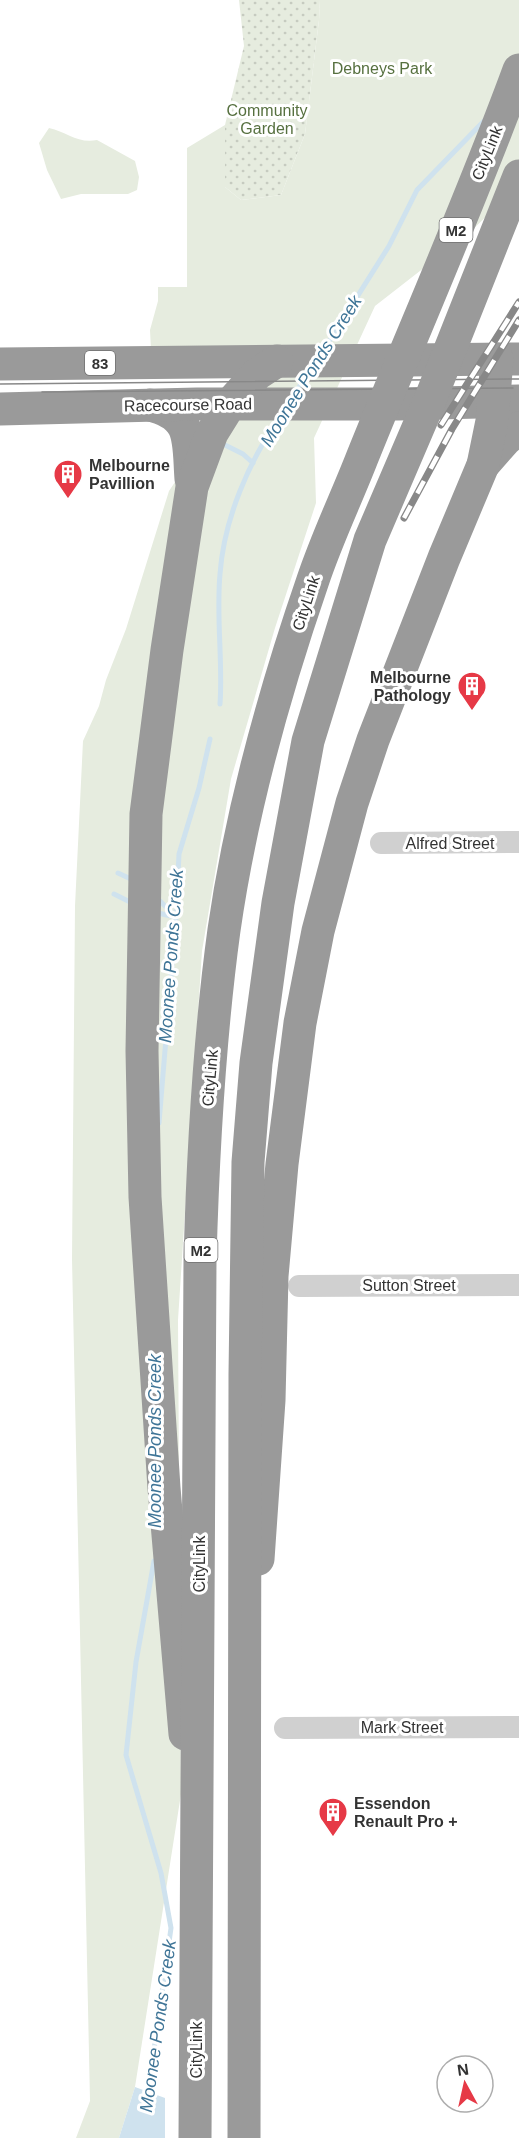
<svg xmlns="http://www.w3.org/2000/svg" width="519" height="2138" viewBox="0 0 519 2138" font-family="Helvetica,sans-serif">
<style>
.grass{fill:url(#grass-dots)}
.park{fill:#e6ecdf}
.water{fill:#cfe2ee}
.lines{fill:none;stroke-linecap:round;stroke-linejoin:round}
.stream{stroke:#cfe2ee;stroke-width:5}
.minor{stroke:#d0d0d0;stroke-width:22}
.highway{stroke:#9a9a9a;stroke-width:33}
.tram{stroke:#888;stroke-width:1.5}
.rail-casing{stroke:#888;stroke-width:7}
.rail{stroke:#fff;stroke-width:4.5;stroke-dasharray:14;stroke-linecap:butt}
.highway-bridge{stroke:#9a9a9a;stroke-width:33}
.labels{text-anchor:middle;dominant-baseline:central;stroke-width:6;stroke-linejoin:round;paint-order:stroke}
.shield{fill:#fff;stroke:#707070;stroke-width:1.5}
.shield-label{font-size:15px;font-weight:bold;fill:#333}
.park-label{font-size:16px;fill:#56703f;stroke:#fff}
.street-label{font-size:16px;fill:#333;stroke:#fff}
.poi-label{font-size:16px;font-weight:bold;fill:#333;stroke:#fff;text-anchor:start}
.water-label{font-size:18px;font-style:italic;fill:#3f7597;stroke:#fff}
</style>
<defs>
<pattern id="grass-dots" width="8" height="8" patternUnits="userSpaceOnUse" patternTransform="scale(1.5)"><rect width="8" height="8" fill="#e6ecdf"/><path d="M2 2h.1M6 6h.1" fill="none" stroke="#c6cbc0" stroke-width="1.8" stroke-linecap="round"/></pattern>
</defs>
<rect width="100%" height="100%" fill="#fff"/>
<!-- grass -->
<polygon class="grass" points="239,0 320,0 319,20 305,134 281,195 241,200 225,187 225,125 244,46"/>
<!-- park -->
<g class="park">
<polygon points="320,0 519,0 519,185 470,232 375,306 314,438 316,503 275,628 231,779 202,951 178,1320 181,1794 135,2087 119,2138 76,2138 90,2101 72,1259 75,906 83,741 99,706 106,680 126,629 169,491 265,347 151,350 150,330 158,301 158,287 187,287 187,148 225,125 225,187 241,200 281,195 305,134 319,20"/>
<path d="M49 128C67 132 78 144 97 140L135 161 139 177 137 190 128 194H81L61 199 47 170 39 143Z"/>
</g>
<!-- water -->
<polygon class="water" points="135,2087 165,2098 165,2138 119,2138"/>
<g class="lines">
<!-- stream -->
<g class="stream">
<polyline points="325,348 389,246 417,190 484,121"/>
<polyline points="295,393 309,373"/>
<polyline points="225,445 243,454 253,463"/>
<path d="M220 704C223 661 216 617 220 574 224 518 249 462 280 416"/>
<polyline points="118,873 133,880"/>
<polyline points="114,894 132,903"/>
<polyline points="157,898 176,917"/>
<polyline points="154,912 175,917"/>
<polyline points="159,1123 176,917 179,854 199,788 210,739"/>
<polyline points="148,2093 171,1928 161,1873 126,1755 136,1662 154,1561"/>
</g>
<!-- minor -->
<g class="minor">
<polyline points="381,843 519,842"/>
<polyline points="299,1286 519,1285"/>
<polyline points="285,1728 519,1727"/>
</g>
<!-- highway -->
<g class="highway">
<polyline points="0,364 517,359"/>
<path d="M150 405C194 416 188 440 191 479"/>
<polyline points="0,409 197,404 398,404 519,401"/>
<polyline points="483,465 505,440 519,428"/>
<polyline points="258,1559 269,1400 272,1276 282,1164 300,1023 318,931 352,803 373,740 444,558 483,465 492,421 497,359"/>
<polyline points="185,1734 164,1488 145,1197 142,1051 146,814 167,650 192,487 212,433 230,404 257,374 277,361"/>
</g>
<!-- tram -->
<g class="tram">
<polyline points="0,384 519,379"/>
<polyline points="42,392 513,388"/>
</g>
<!-- rail casing -->
<g class="rail-casing">
<g id="rail">
<polyline points="441,425 519,302"/>
<polyline points="404,518 452,429 519,320"/>
</g>
</g>
<!-- rail -->
<use href="#rail" class="rail"/>
<!-- highway-bridge -->
<g class="highway-bridge">
<path d="M195 2138 200 1260C203 1150 209 1040 224 930 241 811 274 693 313 580 327 538 346 499 362 458 414 329 471 201 519 70"/>
<polyline points="244,2138 245,1374 248,1162 256,1063 278,903 308,741 370,540 430,400 519,176"/>
</g>
</g>
<!-- icons -->
<defs>
<g id="building-pin" transform="scale(1.5)"><path d="M0 17L-7.5 6A9.5 9.5 0 1 1 7.5 6Z" fill="#e63946" stroke="#fff"/><path d="M-4-6H4V6H1V3H-1V6H-4ZM-2.5-4.3h1.7v1.8h-1.7ZM.8-4.3h1.7v1.8H.8ZM-2.5-1h1.7V.8h-1.7ZM.8-1h1.7V.8H.8Z" fill="#fff"/></g>
</defs>
<g fill-rule="evenodd">
<use href="#building-pin" x="68" y="474"/>
<use href="#building-pin" x="472" y="686"/>
<use href="#building-pin" x="333" y="1812"/>
</g>
<g class="labels">
<!-- shield labels -->
<g class="shield">
<rect x="439.5" y="218" width="33" height="24" rx="4.5"/>
<rect x="85" y="351" width="30" height="24" rx="4.5"/>
<rect x="184.5" y="1238" width="33" height="24" rx="4.5"/>
</g>
<g class="shield-label">
<text x="456" y="230">M2</text>
<text x="100" y="363">83</text>
<text x="201" y="1250">M2</text>
</g>
<!-- park labels -->
<g class="park-label">
<text x="382" y="68">Debneys Park</text>
<text x="267" y="110">Community<tspan x="267" dy="18">Garden</tspan></text>
</g>
<!-- street labels -->
<g class="street-label">
<text transform="translate(487 153) rotate(-68)">CityLink</text>
<text transform="translate(188 405) rotate(-1)">Racecourse Road</text>
<text transform="translate(306 603) rotate(-72)">CityLink</text>
<text x="450" y="843">Alfred Street</text>
<text transform="translate(210 1078) rotate(-85)">CityLink</text>
<text x="409" y="1285">Sutton Street</text>
<text transform="translate(199 1564) rotate(-90)">CityLink</text>
<text x="402" y="1727">Mark Street</text>
<text transform="translate(196 2050) rotate(-90)">CityLink</text>
</g>
<!-- poi labels -->
<g class="poi-label">
<text x="89" y="465">Melbourne<tspan x="89" dy="18">Pavillion</tspan></text>
<text x="451" y="677" text-anchor="end">Melbourne<tspan x="451" dy="18">Pathology</tspan></text>
<text x="354" y="1803">Essendon<tspan x="354" dy="18">Renault Pro +</tspan></text>
</g>
<!-- water labels -->
<g class="water-label">
<text transform="translate(311 371) rotate(-58)">Moonee Ponds Creek</text>
<text transform="translate(171 956) rotate(-86)">Moonee Ponds Creek</text>
<text transform="translate(155 1441) rotate(-90)">Moonee Ponds Creek</text>
<text transform="translate(158 2026) rotate(-82)">Moonee Ponds Creek</text>
</g>
</g>
<!-- north arrow -->
<g transform="translate(465 2084) rotate(352)"><circle r="28" fill="#ffffff" stroke="#adadad" stroke-width="1.5"/>
<path d="M0-4.5L10 22L0 15L-10 22Z" fill="#e63946"/>
<text y="-9" font-size="16" font-weight="bold" text-anchor="middle" fill="#333333">N</text>
</g>
</svg>
